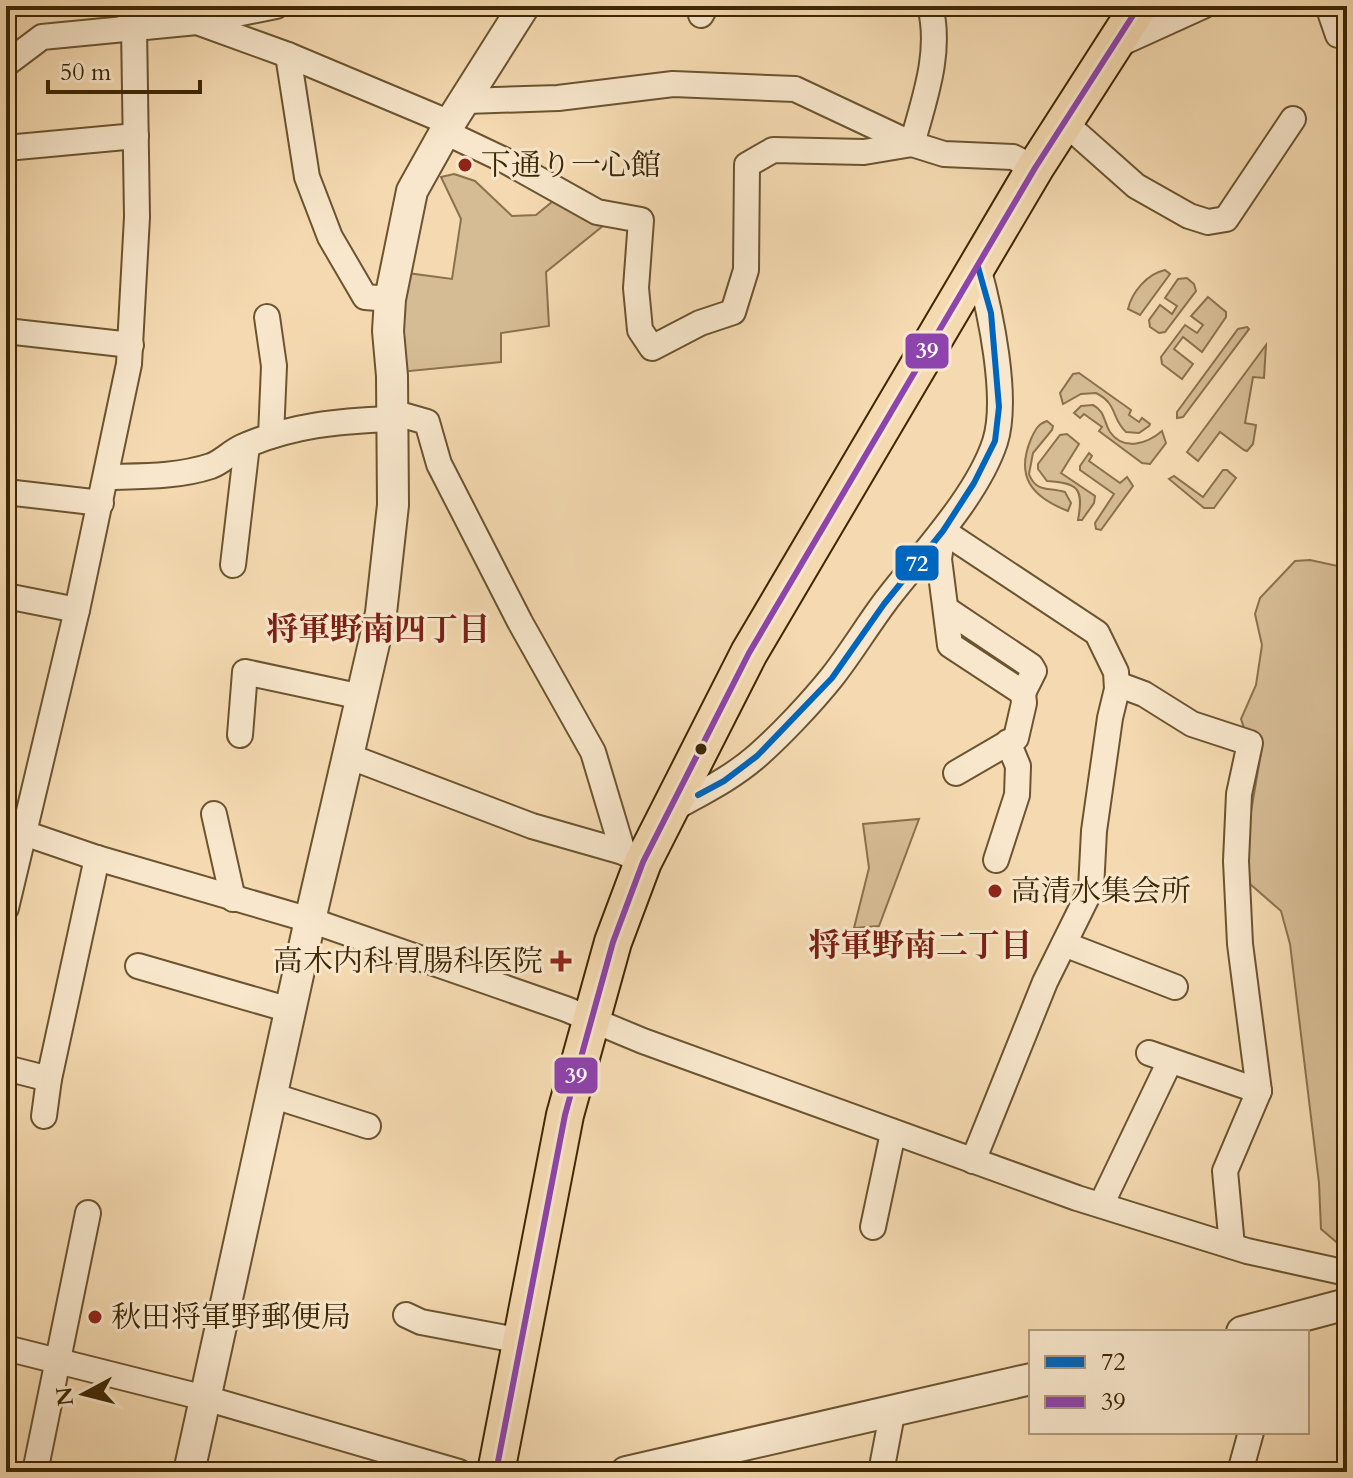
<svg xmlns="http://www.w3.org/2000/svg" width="1353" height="1478" viewBox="0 0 1353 1478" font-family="Cardo,'Noto Serif JP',serif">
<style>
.green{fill:#d6bc94;stroke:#8a724c;stroke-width:2}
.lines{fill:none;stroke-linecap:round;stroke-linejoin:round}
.minor-casing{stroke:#6b542f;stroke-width:28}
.tertiary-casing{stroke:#6b542f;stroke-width:34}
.primary-casing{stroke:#3d2704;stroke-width:40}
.minor{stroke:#f8e7cc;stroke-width:24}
.tertiary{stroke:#f8e7cc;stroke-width:30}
.primary{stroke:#f5dab1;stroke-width:36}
.bus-1-casing{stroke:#f8e7cc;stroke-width:12}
.bus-2-casing{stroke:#f8e7cc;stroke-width:12}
.bus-1{stroke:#0065bd;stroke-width:6}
.bus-2{stroke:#8e44ad;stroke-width:6}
.poi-dot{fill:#8f2418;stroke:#f8e7cc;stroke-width:3}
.bus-dot{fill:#3d2704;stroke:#f8e7cc;stroke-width:3}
.labels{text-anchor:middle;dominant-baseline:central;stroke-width:6;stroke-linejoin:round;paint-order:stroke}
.poi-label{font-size:30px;fill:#3d2704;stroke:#f8e7cc;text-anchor:start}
.neighbourhood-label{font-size:32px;font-weight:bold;fill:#7a1f14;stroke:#f8e7cc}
.line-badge{stroke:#f8e7cc;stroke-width:3}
.badge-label{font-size:22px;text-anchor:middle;font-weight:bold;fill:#fff}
</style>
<rect width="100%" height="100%" fill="#f5dab1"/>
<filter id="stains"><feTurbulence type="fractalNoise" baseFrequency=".0025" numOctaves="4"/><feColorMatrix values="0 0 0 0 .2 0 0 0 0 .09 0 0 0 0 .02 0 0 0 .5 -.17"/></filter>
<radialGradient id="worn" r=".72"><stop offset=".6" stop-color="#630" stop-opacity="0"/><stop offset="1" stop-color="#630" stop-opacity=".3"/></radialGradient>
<!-- green -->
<g class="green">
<polygon points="454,174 475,181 512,216 536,215 558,197 604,225 546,272 549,326 501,333 501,362 400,372 407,273 452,279 461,219 441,177"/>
<path d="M1165 270 1170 274 1140 315 1128 309C1132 292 1147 274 1165 270Z"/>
<polygon points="1187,278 1194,284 1196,291 1165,332 1159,333 1150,327 1149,320 1160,305 1172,314 1177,306 1165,298 1178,279"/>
<polygon points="1208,297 1226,312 1226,317 1202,352 1183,337 1174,349 1193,364 1182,379 1162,364 1161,357 1185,325 1197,333 1203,325 1191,316"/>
<polygon points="1247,327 1249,329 1183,417 1177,418 1177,412 1238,329"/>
<polygon points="1266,345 1264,378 1253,377 1245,423 1256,425 1253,444 1247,451 1244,450 1220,432 1198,461 1187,452"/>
<path d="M1079 373 1131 410 1129 415 1139 422 1142 418 1150 424 1149 426 1139 433 1126 432C1111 418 1118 404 1096 393L1081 394 1063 404 1060 393 1073 374Z"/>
<path d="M1093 405C1106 412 1103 421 1110 432 1124 452 1148 443 1162 431L1166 443 1150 464 1142 463 1099 431 1102 427 1084 414 1080 418 1074 413 1081 406Z"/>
<path d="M1047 421 1053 426 1052 430 1033 453 1029 474C1036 493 1049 487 1065 492L1071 503 1068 511C1032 497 1015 477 1031 439 1035 430 1038 424 1047 421Z"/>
<path d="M1067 434 1079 444 1061 473 1095 496 1094 503 1082 520H1078C1084 488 1078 483 1047 481L1038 469V464L1060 435Z"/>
<polygon points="1089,453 1092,456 1089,461 1120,483 1127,477 1133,486 1101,530 1096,529 1095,523 1114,494 1080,470 1080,466"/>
<polygon points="1223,470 1227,470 1236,478 1214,508 1204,508 1169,479 1174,476 1203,497"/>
<polygon points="1310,560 1347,568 1347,1251 1321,1229 1319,1183 1290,944 1281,911 1250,884 1246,841 1262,747 1259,738 1244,728 1241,719 1256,685 1262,645 1255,614 1260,598 1295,561"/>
<polygon points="919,819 879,926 854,928 869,868 863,824"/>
</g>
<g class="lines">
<!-- minor casing -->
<g class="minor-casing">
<g id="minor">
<polyline points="1328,6 1338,35"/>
<polyline points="701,15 706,6"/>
<polyline points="197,22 276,6"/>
<polyline points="1115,46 1203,6"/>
<polyline points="288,55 307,177 330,237 365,297 390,299"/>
<polyline points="6,64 42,37 197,22 288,55 450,123"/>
<polyline points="466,101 558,98 673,84 795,89 912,144 944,154 1013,157 1035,168"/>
<polyline points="1065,123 1136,186 1189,216 1208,222 1226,219 1293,119"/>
<path d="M445 132 504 160 597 212 641 220 636 288 640 330 652 348 700 323 733 312 746 270 747 165 773 150 864 152 912 144C924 100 942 52 930 6"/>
<polyline points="6,148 136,136"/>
<polyline points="267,317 274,366 271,436"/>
<polyline points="6,331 131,345"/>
<polyline points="392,412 427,422 439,464 520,622 593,752 623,852 643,862"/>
<path d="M107 477C141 476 178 477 211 466 222 462 231 452 242 447 292 425 338 421 392 419"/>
<polyline points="6,492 101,503"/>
<polyline points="943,531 1097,633 1116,672 1117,689 1110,718 1094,831 1091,889 1045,982 973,1161"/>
<polyline points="943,531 939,559 950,645 1023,693 1024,703 1016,738 956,773"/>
<polyline points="233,565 247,445"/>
<polyline points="6,596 77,610"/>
<polyline points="946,609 1031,666 1034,671 1023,693"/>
<polyline points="1117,684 1144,694 1192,724 1250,743 1239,794 1236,861 1240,944 1259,1091 1225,1171 1232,1246"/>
<polyline points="240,735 245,672 362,697"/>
<polyline points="348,756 532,826 623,852"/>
<path d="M669 811C699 794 731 779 757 756 781 735 812 702 832 677 851 653 867 626 885 602 920 556 977 497 995 442 1009 398 990 311 978 267"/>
<polyline points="214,814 233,899"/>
<polyline points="24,833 97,858 310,920 566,1009 643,1041 1077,1198 1247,1251 1347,1273"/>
<polyline points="996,860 1017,795 1018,766 1008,742"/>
<polyline points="6,908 77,610 129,364 137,217 134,28"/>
<polyline points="1064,944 1175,987"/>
<polyline points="138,966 290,1010"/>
<polyline points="1149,1053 1259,1091"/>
<polyline points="6,1068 49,1079 97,858"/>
<polyline points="271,1095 368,1126"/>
<polyline points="44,1116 49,1079"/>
<polyline points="1101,1205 1170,1061"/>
<polyline points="873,1227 893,1133"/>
<polyline points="406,1315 421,1322 522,1341"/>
<polyline points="6,1348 205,1398 459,1472"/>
<polyline points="35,1472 88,1213"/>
<polyline points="881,1472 893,1409"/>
<polyline points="1240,1472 1251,1432"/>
</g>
</g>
<!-- tertiary casing -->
<g class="tertiary-casing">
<g id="tertiary">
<polyline points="132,6 134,28"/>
<polyline points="1242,1332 1347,1304"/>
<polyline points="189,1472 310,920 381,613 393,505 392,376 388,331 390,299 412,191 450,123 524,6"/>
<polyline points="626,1472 1031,1379"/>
</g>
</g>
<!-- primary casing -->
<g class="primary-casing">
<polyline id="primary" points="496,1472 565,1115 613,942 643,862 749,653 1035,168 1139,6"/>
</g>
<!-- minor -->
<use href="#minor" class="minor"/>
<!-- tertiary -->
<use href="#tertiary" class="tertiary"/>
<!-- primary -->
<use href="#primary" class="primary"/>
<!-- bus-1 casing -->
<g class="bus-1-casing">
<polyline id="bus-1" points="698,795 724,781 757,756 832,678 884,604 943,531 974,483 995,441 999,407 991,313 978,267"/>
</g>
<!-- bus-2 casing -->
<g class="bus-2-casing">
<polyline id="bus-2" points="496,1472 565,1115 613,942 643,862 749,653 1035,168 1139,6"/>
</g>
<!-- bus-1 -->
<use href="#bus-1" class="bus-1"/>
<!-- bus-2 -->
<use href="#bus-2" class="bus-2"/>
</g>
<!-- markers -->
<g class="poi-dot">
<circle cx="465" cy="165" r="8"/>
<circle cx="995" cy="891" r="8"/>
<path d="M557 949h8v8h8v8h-8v8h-8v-8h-8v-8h8z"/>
<circle cx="95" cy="1317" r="8"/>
</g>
<circle class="bus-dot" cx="701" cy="749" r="7"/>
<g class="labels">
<!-- poi labels -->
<g class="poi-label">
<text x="481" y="165">下通り一心館</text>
<text x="1011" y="891">高清水集会所</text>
<text x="543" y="961" text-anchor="end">高木内科胃腸科医院</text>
<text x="111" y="1317">秋田将軍野郵便局</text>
</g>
<!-- neighbourhood labels -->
<g class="neighbourhood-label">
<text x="378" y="630">将軍野南四丁目</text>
<text x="920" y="946">将軍野南二丁目</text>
</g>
</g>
<g class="line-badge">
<rect x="904" y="332" width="46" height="38" rx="8" fill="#8e44ad"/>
<rect x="894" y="544" width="46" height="38" rx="8" fill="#0065bd"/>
<rect x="553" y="1056" width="46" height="39" rx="8" fill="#8e44ad"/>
</g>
<g class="badge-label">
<text x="927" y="358">39</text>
<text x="917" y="571">72</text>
<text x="576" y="1083">39</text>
</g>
<!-- margin -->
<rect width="1353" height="1478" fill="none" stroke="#f5dab1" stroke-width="32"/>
<rect x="8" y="8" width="1337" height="1462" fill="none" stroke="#3d2704" stroke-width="4"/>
<rect x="16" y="16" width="1321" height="1446" fill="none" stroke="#3d2704" stroke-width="2"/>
<!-- legend -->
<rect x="1029" y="1330" width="280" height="104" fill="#f8e7cc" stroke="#ad9a7c" stroke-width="2"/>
<rect x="1045" y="1356" width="40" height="12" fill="#0065bd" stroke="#ad9a7c" stroke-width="2"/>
<text x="1101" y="1370" font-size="24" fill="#3d2704">72</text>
<rect x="1045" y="1396" width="40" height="12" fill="#8e44ad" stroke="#ad9a7c" stroke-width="2"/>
<text x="1101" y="1410" font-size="24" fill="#3d2704">39</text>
<!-- north arrow -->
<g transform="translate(84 1394) rotate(263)" stroke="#f8e7cc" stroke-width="6" paint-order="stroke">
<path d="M0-6L14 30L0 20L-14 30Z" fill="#3d2704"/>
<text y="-12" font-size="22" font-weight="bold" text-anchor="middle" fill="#3d2704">N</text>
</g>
<!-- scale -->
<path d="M48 80v12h152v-12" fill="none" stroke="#3d2704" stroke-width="4"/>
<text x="60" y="80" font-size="24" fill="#3d2704" stroke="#f8e7cc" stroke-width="6" paint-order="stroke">50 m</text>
<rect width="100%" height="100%" filter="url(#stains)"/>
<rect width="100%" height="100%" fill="url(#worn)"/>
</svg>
